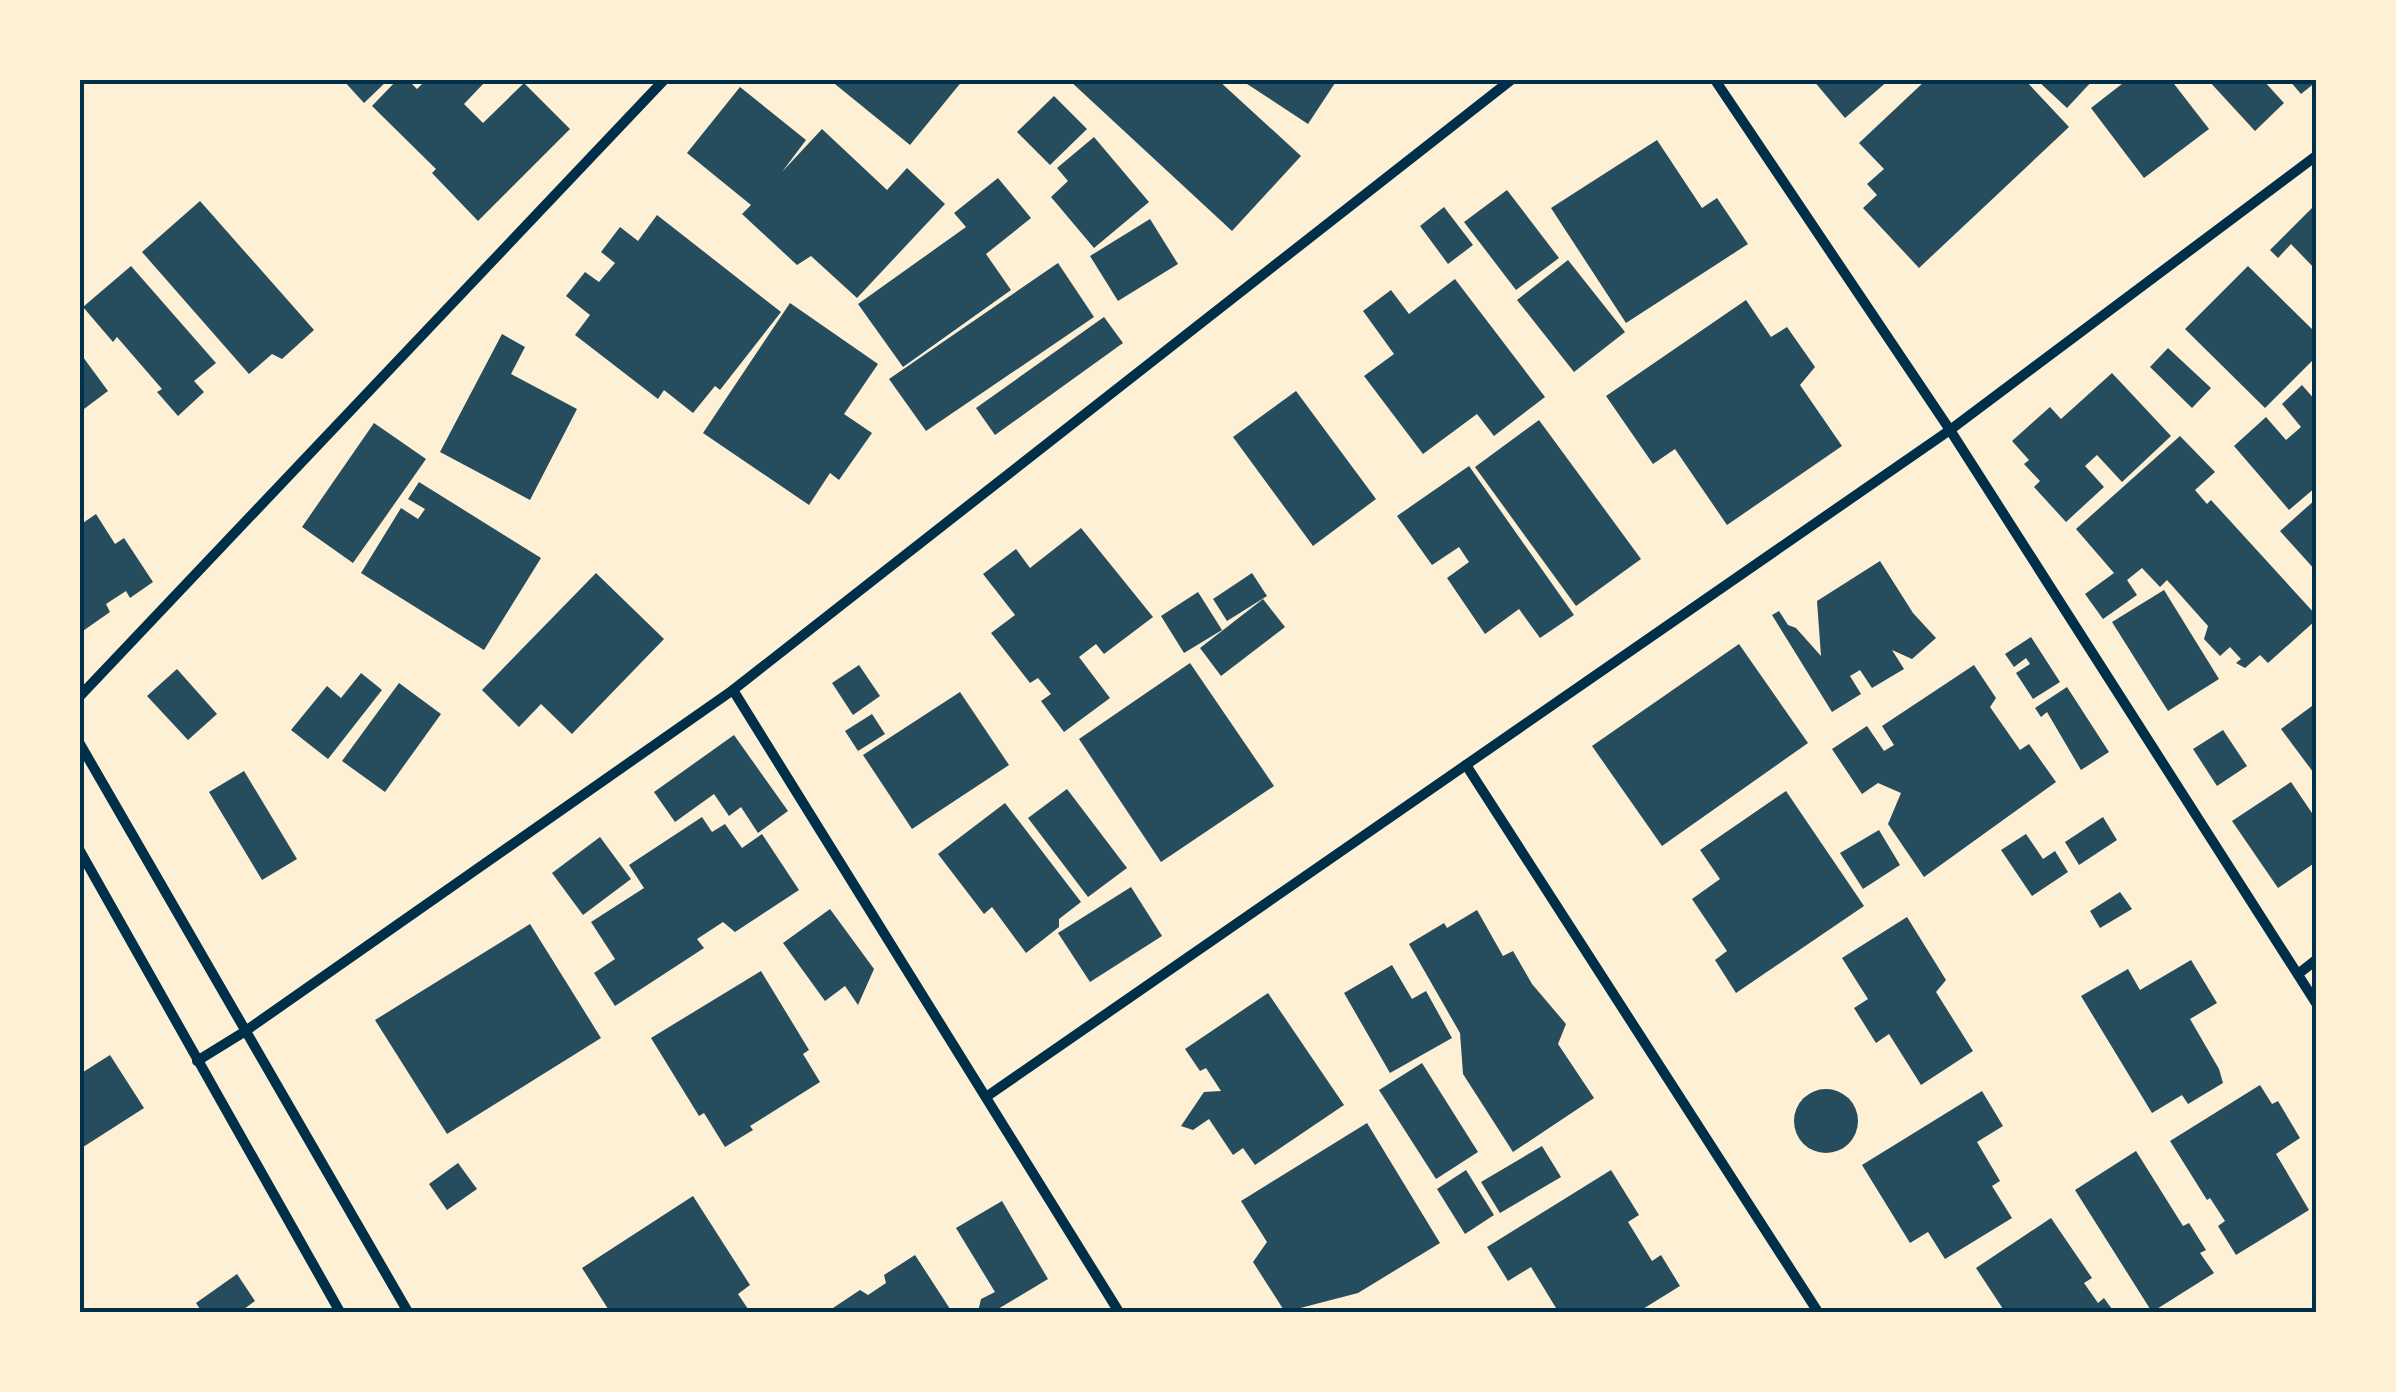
<svg xmlns="http://www.w3.org/2000/svg" width="2396" height="1392" viewBox="0 0 2396 1392" font-family="Arial,sans-serif">
<style>
.building{fill:#264d5e}
.lines{fill:none;stroke-linecap:round;stroke-linejoin:round}
.minor{stroke:#003049;stroke-width:10}
.neatline{fill:none;stroke:#003049;stroke-width:4}
</style>
<rect width="100%" height="100%" fill="#fdf0d5"/>
<!-- building -->
<g class="building">
<polygon points="343,80 388,80 364,103"/>
<polygon points="397,80 408,80 417,89 424,82 422,80 481,80 484,83 464,104 483,123 524,83 570,129 478,221 432,173 436,169 372,106"/>
<polygon points="830,80 963,80 910,145"/>
<polygon points="1069,80 1218,80 1301,156 1232,231"/>
<polygon points="1241,80 1337,80 1308,124"/>
<polygon points="1813,80 1889,80 1845,118"/>
<polygon points="1926,80 2025,80 2069,127 1919,268 1863,208 1877,195 1867,184 1884,169 1859,143"/>
<polygon points="2037,80 2093,80 2067,108"/>
<polygon points="2127,80 2171,80 2209,129 2144,178 2091,108"/>
<polygon points="2208,80 2263,80 2284,103 2255,131"/>
<polygon points="2289,80 2316,80 2316,82 2301,94"/>
<polygon points="740,87 806,140 782,172 822,129 887,190 907,168 945,204 857,298 811,256 797,265 742,214 751,205 687,153"/>
<polygon points="1054,96 1087,129 1050,165 1017,132"/>
<polygon points="1094,137 1149,202 1094,248 1051,197 1068,181 1057,168"/>
<polygon points="1657,140 1702,208 1717,198 1748,244 1626,323 1551,208"/>
<polygon points="998,178 1031,218 986,254 1011,290 903,367 858,304 966,227 954,213"/>
<polygon points="1507,190 1559,258 1516,290 1464,222"/>
<polygon points="200,201 314,330 282,359 272,354 249,374 142,252"/>
<polygon points="2316,204 2316,270 2291,244 2278,258 2270,250"/>
<polygon points="1444,207 1473,245 1448,264 1420,226"/>
<polygon points="657,215 781,312 720,390 715,386 693,413 664,390 658,399 575,335 590,315 566,296 585,272 599,282 615,263 601,252 620,227 638,241"/>
<polygon points="1150,219 1178,264 1118,301 1090,256"/>
<polygon points="1568,260 1625,332 1574,372 1517,300"/>
<polygon points="1058,263 1094,317 926,431 889,379"/>
<polygon points="131,266 216,363 194,381 204,392 178,416 157,392 162,389 117,337 113,342 83,307"/>
<polygon points="2248,266 2316,333 2316,357 2265,408 2185,329"/>
<polygon points="1455,279 1545,397 1494,436 1477,414 1423,454 1364,376 1394,354 1363,311 1391,290 1409,314"/>
<polygon points="1746,300 1771,337 1787,327 1815,367 1800,385 1842,446 1727,525 1675,449 1653,464 1606,396"/>
<polygon points="790,303 878,364 844,414 872,433 839,480 830,473 809,505 703,433"/>
<polygon points="1104,317 1123,343 995,435 976,408"/>
<polygon points="502,334 525,347 511,374 577,409 530,500 440,452"/>
<polygon points="2168,348 2211,388 2192,408 2150,367"/>
<polygon points="80,353 108,391 80,412"/>
<polygon points="2112,373 2171,436 2122,482 2097,455 2085,466 2104,487 2066,522 2034,487 2040,481 2024,464 2029,460 2012,441 2050,407 2061,419"/>
<polygon points="2302,385 2316,401 2316,487 2289,510 2234,446 2266,417 2286,440 2301,427 2282,404"/>
<polygon points="1296,391 1376,499 1313,546 1233,437"/>
<polygon points="1539,420 1641,559 1576,606 1475,467"/>
<polygon points="374,423 426,459 353,563 302,527"/>
<polygon points="2180,436 2215,472 2195,490 2207,504 2211,500 2316,615 2316,620 2268,663 2260,655 2245,668 2236,663 2241,659 2230,647 2220,656 2204,639 2208,626 2167,580 2160,587 2142,568 2127,580 2137,595 2103,619 2085,594 2114,573 2076,529"/>
<polygon points="1469,466 1574,615 1540,638 1519,609 1485,634 1447,578 1469,562 1459,547 1432,565 1397,516"/>
<polygon points="419,482 541,558 484,650 361,573 401,508 418,519 425,509 408,499"/>
<polygon points="2316,499 2316,571 2280,531"/>
<polygon points="96,514 115,544 124,538 153,582 130,598 126,591 106,604 110,612 80,633 80,525"/>
<polygon points="1081,528 1153,617 1104,654 1096,644 1079,657 1110,698 1064,732 1041,701 1051,694 1038,678 1030,683 991,633 1015,615 983,574 1016,549 1030,568"/>
<polygon points="1880,561 1913,613 1936,638 1912,659 1892,650 1904,669 1872,688 1860,670 1850,676 1861,694 1832,712 1772,615 1779,611 1788,625 1796,628 1821,656 1817,601"/>
<polygon points="596,573 664,639 572,734 541,704 519,727 482,690"/>
<polygon points="1252,573 1267,596 1227,621 1213,599"/>
<polygon points="2164,590 2219,679 2168,711 2112,622"/>
<polygon points="1198,592 1222,630 1184,653 1161,616"/>
<polygon points="1263,599 1285,627 1221,676 1200,648"/>
<polygon points="2031,637 2060,682 2033,699 2016,673 2030,664 2026,658 2014,667 2005,654"/>
<polygon points="1739,644 1808,743 1662,846 1592,746"/>
<polygon points="1190,663 1274,786 1161,862 1079,739"/>
<polygon points="859,665 880,696 853,715 832,683"/>
<polygon points="1974,665 1996,698 1990,707 2020,750 2029,744 2056,782 1924,877 1888,824 1901,793 1878,783 1862,794 1832,749 1867,726 1884,751 1894,745 1882,726"/>
<polygon points="177,669 217,714 188,740 147,696"/>
<polygon points="361,673 382,690 328,759 291,730 327,686 341,698"/>
<polygon points="399,683 441,714 385,792 342,761"/>
<polygon points="2067,687 2109,752 2081,770 2047,712 2041,717 2035,708"/>
<polygon points="960,692 1009,765 912,829 863,755"/>
<polygon points="2316,703 2316,776 2281,729"/>
<polygon points="872,714 885,734 858,751 845,731"/>
<polygon points="2223,730 2247,766 2217,786 2193,749"/>
<polygon points="734,735 788,811 758,833 741,807 729,816 714,794 675,822 654,792"/>
<polygon points="244,771 297,859 262,880 209,792"/>
<polygon points="2291,782 2316,819 2316,862 2278,888 2232,821"/>
<polygon points="1067,789 1127,868 1088,897 1028,818"/>
<polygon points="1786,791 1864,906 1736,993 1715,960 1727,951 1692,899 1720,879 1700,850"/>
<polygon points="1005,803 1081,902 1059,919 1059,927 1026,953 992,907 984,914 938,854"/>
<polygon points="702,817 712,832 725,824 742,848 762,834 799,890 735,932 723,922 697,939 704,948 615,1006 594,973 615,959 591,922 644,888 629,865"/>
<polygon points="2103,817 2117,840 2079,865 2065,842"/>
<polygon points="1879,830 1900,865 1863,889 1840,853"/>
<polygon points="2026,834 2043,859 2055,851 2068,872 2032,896 2001,850"/>
<polygon points="600,837 631,879 583,915 552,873"/>
<polygon points="1131,887 1162,936 1090,982 1058,933"/>
<polygon points="2120,892 2132,909 2100,928 2090,911"/>
<polygon points="830,909 874,969 858,1005 845,986 825,1001 783,943"/>
<polygon points="1477,910 1503,956 1513,951 1532,984 1566,1024 1558,1044 1594,1098 1513,1152 1463,1074 1460,1033 1409,944 1444,923 1447,928"/>
<polygon points="1907,917 1946,980 1936,992 1973,1051 1921,1085 1889,1034 1876,1043 1854,1008 1868,999 1842,958"/>
<polygon points="530,924 601,1038 447,1134 375,1020"/>
<polygon points="2191,960 2217,1003 2190,1019 2219,1069 2223,1083 2188,1104 2182,1095 2152,1113 2081,996 2128,969 2140,990"/>
<polygon points="1392,965 1412,999 1426,991 1452,1038 1390,1073 1344,993"/>
<polygon points="761,971 809,1050 803,1054 820,1082 750,1126 753,1130 725,1147 704,1113 699,1116 651,1038"/>
<polygon points="1268,993 1344,1105 1255,1165 1243,1148 1233,1155 1209,1119 1193,1130 1181,1126 1204,1092 1221,1091 1206,1068 1200,1071 1185,1049"/>
<polygon points="110,1055 144,1108 80,1149 80,1074"/>
<polygon points="1422,1063 1478,1152 1436,1179 1379,1090"/>
<polygon points="2260,1085 2272,1104 2278,1101 2300,1138 2276,1154 2309,1210 2236,1255 2218,1226 2225,1221 2210,1198 2207,1200 2170,1141"/>
<circle cx="1826" cy="1121" r="32"/>
<polygon points="1982,1091 2003,1126 1977,1142 2000,1181 1992,1186 2012,1218 1945,1259 1928,1232 1910,1243 1862,1165"/>
<polygon points="1367,1123 1440,1243 1358,1293 1285,1312 1253,1262 1267,1242 1241,1201"/>
<polygon points="1542,1146 1561,1177 1500,1213 1481,1182"/>
<polygon points="2136,1151 2183,1226 2189,1223 2206,1250 2200,1253 2214,1273 2152,1312 2075,1190"/>
<polygon points="458,1163 477,1189 447,1210 429,1184"/>
<polygon points="1466,1170 1494,1215 1465,1234 1437,1189"/>
<polygon points="1611,1170 1639,1215 1628,1222 1652,1261 1661,1255 1680,1286 1638,1312 1550,1312 1556,1308 1531,1267 1508,1281 1487,1247"/>
<polygon points="693,1196 750,1285 738,1294 750,1312 610,1312 582,1268"/>
<polygon points="1002,1201 1048,1279 993,1312 978,1312 981,1299 995,1292 956,1228"/>
<polygon points="2051,1218 2092,1278 2084,1283 2098,1303 2104,1298 2114,1312 2005,1312 1976,1268"/>
<polygon points="915,1255 952,1312 827,1312 860,1290 868,1295 886,1283 884,1275"/>
<polygon points="237,1274 255,1301 240,1312 202,1312 196,1303"/>
</g>
<g class="lines">
<!-- minor -->
<g class="minor">
<polyline points="1715,80 1950,430 2316,1003"/>
<polyline points="733,690 1119,1312"/>
<polyline points="80,696 664,80"/>
<polyline points="80,744 408,1312"/>
<polyline points="1466,765 1818,1312"/>
<polyline points="80,851 340,1312"/>
<polyline points="2298,974 2316,960"/>
<polyline points="197,1061 244,1032 733,690 1511,80"/>
<polyline points="986,1097 1950,430 2316,156"/>
</g>
</g>
<!-- border -->
<rect width="2396" height="1392" fill="none" stroke="#fdf0d5" stroke-width="165"/>
<rect x="82" y="82" width="2232" height="1228" class="neatline"/>
</svg>
